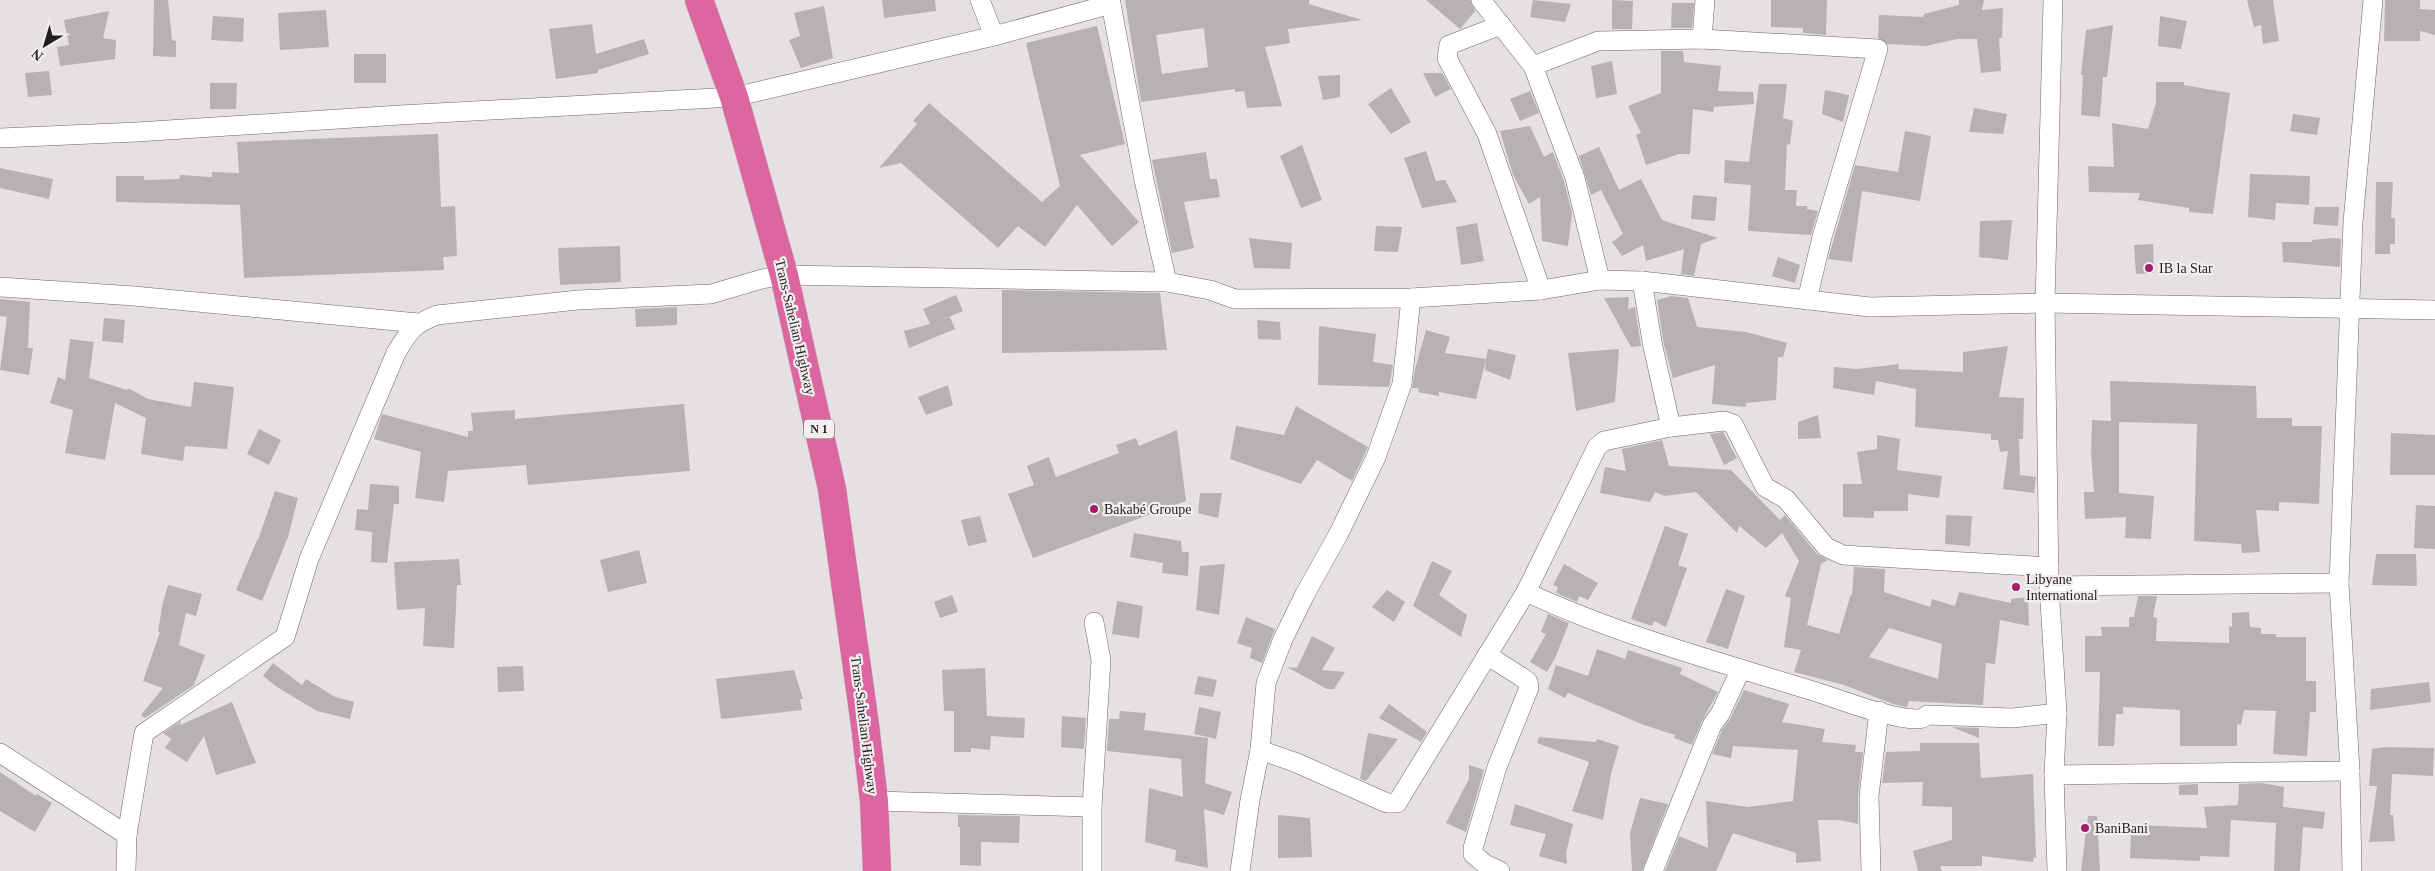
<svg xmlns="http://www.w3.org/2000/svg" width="2435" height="871" viewBox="0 0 2435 871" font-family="Georgia,serif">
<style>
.building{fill:#b6b1b3;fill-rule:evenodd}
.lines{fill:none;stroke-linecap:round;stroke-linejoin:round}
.street-casing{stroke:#6c6869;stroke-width:20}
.highway-casing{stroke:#c1c0c0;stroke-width:29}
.street{stroke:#fff;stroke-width:19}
.highway{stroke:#dc66a0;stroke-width:28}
.poi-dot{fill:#a31e6a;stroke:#f3eef0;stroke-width:2}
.labels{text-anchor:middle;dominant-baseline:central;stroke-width:4.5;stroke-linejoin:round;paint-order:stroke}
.shield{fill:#f3eef0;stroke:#5f5c5e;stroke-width:1}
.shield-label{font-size:12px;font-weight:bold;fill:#201e1f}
.poi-label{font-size:14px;fill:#201e1f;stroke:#f3eef0;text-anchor:start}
.street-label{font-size:14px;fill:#201e1f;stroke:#f3eef0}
</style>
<rect width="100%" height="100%" fill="#e6e0e2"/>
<!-- building -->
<g class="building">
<polygon points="154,0 168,0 172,40 176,41 176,57 153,56"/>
<polygon points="882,0 935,0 936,11 884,18"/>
<path d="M1125 0H1309V4L1362 20 1288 29 1290 43 1265 47 1282 106 1247 108 1244 91 1235 92V89L1141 102ZM1204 28 1208 67 1162 74 1156 35Z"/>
<polygon points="1426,0 1470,0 1475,11 1460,29"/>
<polygon points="1533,0 1571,4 1565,22 1530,17"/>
<polygon points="1612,0 1633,1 1632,29 1612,29"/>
<polygon points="1771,0 1827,0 1826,35 1803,33 1803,28 1771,27"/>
<polygon points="1959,0 1984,0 1982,10 2003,8 2002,38 1999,38 2001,71 1981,73 1977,39 1957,39 1926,46 1887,44 1878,38 1879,15 1923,17 1924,14 1959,5"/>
<polygon points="2247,0 2273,0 2279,41 2263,44 2261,25 2254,27"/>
<polygon points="2385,0 2420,0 2420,9 2435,10 2435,35 2420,31 2420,41 2384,41"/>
<polygon points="1672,3 1694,3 1692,28 1671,28"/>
<polygon points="824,6 833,58 801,68 789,40 800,36 794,13"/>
<polygon points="326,10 329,47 280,50 278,13"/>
<polygon points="109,11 103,38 116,40 115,59 60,66 57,47 69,45 64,20"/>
<polygon points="213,16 244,18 243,42 211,40"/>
<polygon points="2160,16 2187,21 2181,49 2158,46"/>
<polygon points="592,24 596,54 644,39 649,54 598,70 598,73 556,79 549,29"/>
<polygon points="2113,25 2107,77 2103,77 2100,117 2081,115 2083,75 2081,75 2086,30"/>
<polygon points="1097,26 1125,144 1080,155 1139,222 1112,246 1077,205 1045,247 1018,226 998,248 901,163 879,168 917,124 913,121 929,103 1042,202 1060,186 1026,43"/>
<polygon points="1661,51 1683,51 1684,62 1721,66 1718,91 1753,92 1754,104 1714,107 1713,112 1693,109 1690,154 1679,154 1646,165 1636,135 1641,133 1628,106 1661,93"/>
<rect x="354" y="54" width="32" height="29"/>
<polygon points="1612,61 1617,94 1596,98 1591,66"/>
<polygon points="49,71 52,95 28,97 25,73"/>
<polygon points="1423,73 1442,73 1451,89 1435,97"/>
<polygon points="1340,75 1340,97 1323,100 1318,76"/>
<polygon points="2156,82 2184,82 2184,85 2230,93 2213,214 2189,212 2189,208 2138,200 2140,193 2089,192 2088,166 2114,167 2112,123 2148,129 2156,103"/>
<polygon points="210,83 237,83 236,109 210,109"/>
<polygon points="1759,84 1787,84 1783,118 1793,121 1790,145 1787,144 1785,190 1797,190 1796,206 1807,206 1807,209 1818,211 1811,235 1748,231 1751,185 1724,183 1725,160 1749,162"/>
<polygon points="1391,88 1411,122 1391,134 1368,104"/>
<polygon points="1825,90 1849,95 1843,122 1822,114"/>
<polygon points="1530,91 1539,113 1520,121 1510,99"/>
<polygon points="1974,108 2007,114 2003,134 1969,132"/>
<polygon points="2293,114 2320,118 2317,135 2290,131"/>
<polygon points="1530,126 1544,157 1553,152 1564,181 1572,213 1568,246 1542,241 1540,197 1529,204 1513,175 1500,131"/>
<polygon points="1905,131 1931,136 1920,201 1862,191 1852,262 1828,259 1855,165 1898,172"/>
<polygon points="438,134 441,207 455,206 457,256 443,257 444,270 244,278 240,205 116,202 116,176 144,176 144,180 179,179 180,175 212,177 212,172 239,173 237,142"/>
<polygon points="1302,145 1322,200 1301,208 1280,156"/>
<polygon points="1599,147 1619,190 1641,179 1662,220 1718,238 1701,244 1694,276 1681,274 1684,249 1646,261 1643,245 1622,256 1612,242 1623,234 1601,190 1591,195 1579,156"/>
<polygon points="1426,151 1436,181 1445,180 1457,202 1422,208 1404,158"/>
<polygon points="1206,152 1210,179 1217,179 1220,197 1184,202 1194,248 1172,253 1152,160"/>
<polygon points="0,168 53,179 49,199 0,188"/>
<polygon points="2250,174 2310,176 2309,205 2276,203 2275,220 2248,217"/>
<polygon points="2376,182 2393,182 2391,218 2395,218 2395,244 2390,244 2390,254 2375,254"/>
<polygon points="1693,195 1717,197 1715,221 1691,219"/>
<polygon points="2315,207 2339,207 2338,226 2313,224"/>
<polygon points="2012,220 2008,260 1979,257 1980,221"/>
<polygon points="1477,223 1484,261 1461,265 1456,227"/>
<polygon points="1376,226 1402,227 1398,252 1374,251"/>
<polygon points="1249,238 1292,243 1290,269 1254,268"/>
<polygon points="2332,238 2341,239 2340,267 2283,262 2282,242 2312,242 2312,240"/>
<polygon points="2153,244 2154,273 2136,274 2134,245"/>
<polygon points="620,246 621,282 560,285 558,248"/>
<polygon points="1778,257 1800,265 1795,283 1772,276"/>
<polygon points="1002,290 1160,293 1167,350 1002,353"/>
<polygon points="956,295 963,311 939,321 950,317 955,329 909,348 904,331 930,324 923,309"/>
<polygon points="1672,296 1688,298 1697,327 1746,332 1787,343 1783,357 1778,357 1776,400 1746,403 1746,407 1712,404 1715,365 1673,378 1664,345 1657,300"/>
<polygon points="1629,297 1628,309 1635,307 1641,346 1631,347 1604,298"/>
<polygon points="0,299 30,302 28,348 33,348 29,375 0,370 7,317 0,316"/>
<polygon points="677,307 677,325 636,327 635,309"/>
<polygon points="104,318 125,320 123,343 102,341"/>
<polygon points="1257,320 1280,322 1281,340 1258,339"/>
<polygon points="1319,326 1376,334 1373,362 1393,365 1389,387 1318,385"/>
<polygon points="1426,330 1450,337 1445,353 1486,359 1488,349 1516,355 1510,380 1485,370 1486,360 1476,399 1439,392 1439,396 1418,392 1419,388 1412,388 1415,369"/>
<polygon points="70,339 94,342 89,378 127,390 128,388 148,399 191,407 194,382 234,387 227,449 185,446 183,461 141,454 146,418 115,403 105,460 65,453 73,410 50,403 58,377 65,380"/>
<polygon points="2008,346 1999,397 2024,398 2023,439 2019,439 2020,475 2036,477 2034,493 2003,489 2008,451 2000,452 1998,440 1991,440 1991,434 1915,427 1916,389 1876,381 1874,395 1833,388 1834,367 1857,369 1899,364 1898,369 1963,372 1963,352"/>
<polygon points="1619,349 1615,402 1576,411 1568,353"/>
<polygon points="2110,381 2256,386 2257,418 2292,418 2292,426 2322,426 2319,504 2279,502 2279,511 2256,510 2260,552 2242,553 2241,544 2194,541 2197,424 2119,422 2119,493 2154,496 2151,539 2125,538 2126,517 2085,519 2084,492 2094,492 2091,451 2092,420 2111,421"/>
<polygon points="948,385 953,405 926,415 918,397"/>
<polygon points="684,404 690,471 528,485 526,465 448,471 444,502 415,498 421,452 374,439 382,414 468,437 468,431 473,431 471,413 515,410 515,419"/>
<polygon points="1296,406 1368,447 1352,481 1317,460 1301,484 1230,459 1236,426 1284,435"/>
<polygon points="1818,415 1821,438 1798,439 1798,422"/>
<polygon points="259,429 281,440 269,465 247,454"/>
<polygon points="1177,430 1186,501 1033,558 1008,494 1034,485 1027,466 1049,457 1056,477 1119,453 1116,445 1136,438 1139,446"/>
<polygon points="1723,432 1737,458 1724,465 1710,434"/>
<polygon points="2391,433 2435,435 2435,475 2390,475"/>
<polygon points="1877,435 1900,439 1897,470 1942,476 1939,498 1908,494 1908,511 1874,511 1874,518 1843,517 1843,484 1862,484 1857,452 1877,449"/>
<path d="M1662 440 1669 466 1731 470 1780 520 1785 515 1817 554 1828 560 1821 564 1807 625 1839 634 1851 594 1852 596 1854 567 1885 569 1884 592 1930 607 1932 599 1955 606 1959 592 2011 603V599L2028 597 2029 626 2000 620 1995 664 1986 663 1983 705 1909 701 1907 707 1893 704 1844 685 1794 672 1801 650 1784 647 1791 598 1785 596 1799 561 1782 533 1766 548 1739 526 1737 533 1696 492 1665 496 1655 492 1650 502 1600 493 1605 467 1626 471 1622 449ZM1889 628 1942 644 1938 679 1869 657Z"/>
<polygon points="370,484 399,486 399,504 394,504 387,563 371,562 372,532 355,530 357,509 368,510"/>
<polygon points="275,491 298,498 288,537 262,601 236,590 257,540 258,540"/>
<polygon points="1200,493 1222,493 1218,518 1198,513"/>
<polygon points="2416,505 2435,506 2435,549 2414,548"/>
<polygon points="1946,515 1972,516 1970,546 1945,544"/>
<polygon points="980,516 987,542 968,546 961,520"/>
<polygon points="1665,526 1688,534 1678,565 1687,568 1666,627 1654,621 1652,626 1631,619"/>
<polygon points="1134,533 1181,541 1182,552 1189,552 1188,576 1162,573 1163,563 1130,557"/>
<polygon points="639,550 647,583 608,592 600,560"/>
<polygon points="2376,554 2416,554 2417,586 2372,585"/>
<polygon points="459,559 461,585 457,585 454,648 423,646 425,608 397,610 394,562"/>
<polygon points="1432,561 1452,571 1439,595 1467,615 1461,637 1413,606"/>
<polygon points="1225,564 1219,615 1196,610 1200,566"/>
<polygon points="1564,564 1598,583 1588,600 1579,596 1577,602 1556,593 1558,587 1553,585"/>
<polygon points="168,585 202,594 196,616 186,613 179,645 205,655 194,685 145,718 141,715 163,688 143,681 160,632 158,632 162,607"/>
<polygon points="1726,589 1745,596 1728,649 1706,642"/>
<polygon points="1387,590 1405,602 1394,622 1372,607"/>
<polygon points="952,595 958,612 940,618 934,602"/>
<polygon points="2138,596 2157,596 2153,617 2157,618 2156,641 2229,643 2229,626 2232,627 2232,613 2249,612 2250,627 2261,628 2261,634 2276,634 2276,637 2306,637 2306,681 2316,681 2316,712 2310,712 2307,756 2273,754 2276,711 2244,710 2241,725 2237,724 2237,746 2180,746 2180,710 2123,707 2123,714 2116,714 2114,746 2098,746 2100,672 2085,672 2085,636 2102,636 2101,627 2129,627 2129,617 2134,617"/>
<polygon points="1117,601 1143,606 1139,638 1112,634"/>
<polygon points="1548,614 1569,623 1555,658 1547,672 1530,662 1546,634 1541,632"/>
<polygon points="1246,617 1275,629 1262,663 1250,658 1252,648 1237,643"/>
<polygon points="1312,636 1335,648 1322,670 1345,672 1334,689 1327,689 1287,667 1297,668"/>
<polygon points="1597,649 1625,659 1628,650 1682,668 1680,674 1718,692 1702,721 1692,745 1674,738 1675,735 1644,725 1568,693 1565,698 1548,689 1556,665 1588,676"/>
<polygon points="273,663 302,685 306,679 335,697 354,702 350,719 317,711 277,687 263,676"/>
<polygon points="523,666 524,691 498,692 497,667"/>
<polygon points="985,668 987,716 1025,718 1024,738 991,736 990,750 971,748 971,752 954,752 954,711 944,711 942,670"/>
<polygon points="794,670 803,699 800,699 802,710 721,719 716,679"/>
<polygon points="1198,676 1217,680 1213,697 1194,694"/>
<polygon points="2429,682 2431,702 2370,710 2371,689"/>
<polygon points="1744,690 1789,704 1782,722 1825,729 1822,742 1856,745 1855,752 1863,752 1858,795 1858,824 1839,820 1818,820 1821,861 1796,863 1796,853 1733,833 1716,871 1665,871 1679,836 1708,848 1706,801 1748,807 1793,801 1798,750 1733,746 1731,758 1712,754 1722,730 1730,719"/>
<polygon points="232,702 256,763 216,775 204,736 187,762 165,748 171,739 163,733 181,721 180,725"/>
<polygon points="1389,704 1427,732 1421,742 1379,718"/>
<polygon points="1199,707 1221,712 1216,739 1194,734"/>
<polygon points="1120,711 1146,713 1144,730 1208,738 1205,783 1232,792 1224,815 1204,809 1208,868 1175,861 1176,850 1145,842 1149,788 1183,797 1181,759 1107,751 1109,719 1119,719"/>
<polygon points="1062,716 1086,718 1084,749 1061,747"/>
<polygon points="1952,727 1979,728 1979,738"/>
<polygon points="1368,733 1398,739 1366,781 1360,779"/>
<polygon points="1539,737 1596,742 1597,739 1619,746 1611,774 1603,820 1572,811 1589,762 1537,743"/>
<polygon points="1920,743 1979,743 1981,778 2033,774 2036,858 2034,857 2033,862 1982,856 1982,866 1940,866 1942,871 1918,871 1913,851 1952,840 1952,807 1922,806 1923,782 1882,783 1886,752 1920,751"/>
<polygon points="2384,747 2434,748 2433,776 2392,774 2390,815 2393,815 2395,841 2369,842 2377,786 2369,786 2372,749"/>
<polygon points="1469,765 1484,770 1466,832 1446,823 1469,779"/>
<polygon points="0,772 36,796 37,794 52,803 35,832 0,811"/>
<polygon points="2261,783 2284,787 2283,807 2325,812 2323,829 2303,827 2300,871 2274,871 2276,823 2231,820 2229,857 2200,856 2200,861 2130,858 2131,831 2136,831 2137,825 2207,828 2204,807 2238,805 2239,784"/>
<polygon points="2198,784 2198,795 2179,795 2179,785"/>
<polygon points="1640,798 1668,804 1642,871 1632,871 1630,833"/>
<polygon points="1515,804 1573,824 1566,853 1567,864 1539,856 1546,834 1510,825"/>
<polygon points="958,815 1020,816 1019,843 981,842 981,866 960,865 960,827 958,827"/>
<polygon points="1278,815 1310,818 1312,857 1278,858"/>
<polygon points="2088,816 2097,816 2100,871 2081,871"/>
</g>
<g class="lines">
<!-- street casing -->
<g class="street-casing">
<g id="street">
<polyline points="980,0 994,36"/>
<polyline points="1481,0 1533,66 1575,178 1600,280"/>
<polyline points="2053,0 2045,303 2049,586 2057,713 2054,775 2057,871"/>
<polyline points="1111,4 1144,180 1167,282"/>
<polyline points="1501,25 1449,45 1447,58 1487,134 1541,290"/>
<polyline points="1702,39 1705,0"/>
<polyline points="1533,66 1598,41 1702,39 1878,49 1822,237 1807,300"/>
<polyline points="0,138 137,132 400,115 734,97 994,36 1111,4 1110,0"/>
<polyline points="1642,281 1653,347 1671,427 1724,421 1733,424 1765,487 1786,499 1826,547 1843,555 2049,567"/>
<polyline points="0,287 134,296 418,323"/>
<polyline points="2049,586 2339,583"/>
<path d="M1526 592C1616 634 1715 661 1810 690 1839 699 1889 719 1917 719 1922 719 1924 718 1927 715L2013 718 2057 713"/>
<polyline points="1487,655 1523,678 1528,682 1529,688 1497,767 1473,848 1473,854 1485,864 1500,871"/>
<polyline points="1260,750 1297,763 1387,803 1397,803 1526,592 1597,447 1604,441 1671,427"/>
<polyline points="0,753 127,835"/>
<polyline points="2054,775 2350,771"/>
<polyline points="874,801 1092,807"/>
<path d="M126 871 127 835 144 733 285 637 309 559 396 353C410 330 412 325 437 315L578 300 711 294 762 279 784 275 1167 282 1210 290 1235 299 1411 298 1541 290 1600 280 1642 281 1870 307 2045 303 2435 310"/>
<polyline points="1092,871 1092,807 1101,660 1094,622"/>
<polyline points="1240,871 1250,800 1260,750 1266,683 1283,639 1305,594 1339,533 1376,457 1402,384 1411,298"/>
<polyline points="1653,871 1712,725 1720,714 1741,669"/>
<polyline points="1871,871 1869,796 1879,711"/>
<polyline points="2352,871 2350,771 2339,583 2353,222 2373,0"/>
</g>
</g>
<!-- highway casing -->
<g class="highway-casing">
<polyline id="highway" points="699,0 734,97 784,275 832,489 865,725 874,801 877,871"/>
</g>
<!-- street -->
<use href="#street" class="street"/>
<!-- highway -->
<use href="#highway" class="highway"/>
</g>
<!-- markers -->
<g class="poi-dot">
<circle cx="2149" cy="268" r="5"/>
<circle cx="1094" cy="509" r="5"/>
<circle cx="2016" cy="587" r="5"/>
<circle cx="2085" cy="828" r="5"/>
</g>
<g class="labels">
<!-- shield labels -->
<rect class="shield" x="804" y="419.5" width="30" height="19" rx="4"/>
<g class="shield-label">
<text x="819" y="429">N 1</text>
</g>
<!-- poi labels -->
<g class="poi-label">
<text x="2159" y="268">IB la Star</text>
<text x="1104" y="509">Bakabé Groupe</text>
<text x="2026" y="579">Libyane<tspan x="2026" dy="16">International</tspan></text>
<text x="2095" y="828">BaniBani</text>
</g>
<!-- street labels -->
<g class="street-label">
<text transform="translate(795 327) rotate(77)">Trans-Sahelian Highway</text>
<text transform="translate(864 725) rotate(83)">Trans-Sahelian Highway</text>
</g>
</g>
<!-- north arrow -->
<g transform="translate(45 45) rotate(218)" stroke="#f3eef0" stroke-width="4" paint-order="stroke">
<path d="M0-4L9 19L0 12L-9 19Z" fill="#201e1f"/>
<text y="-8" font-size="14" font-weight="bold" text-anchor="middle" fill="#201e1f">N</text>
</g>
</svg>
